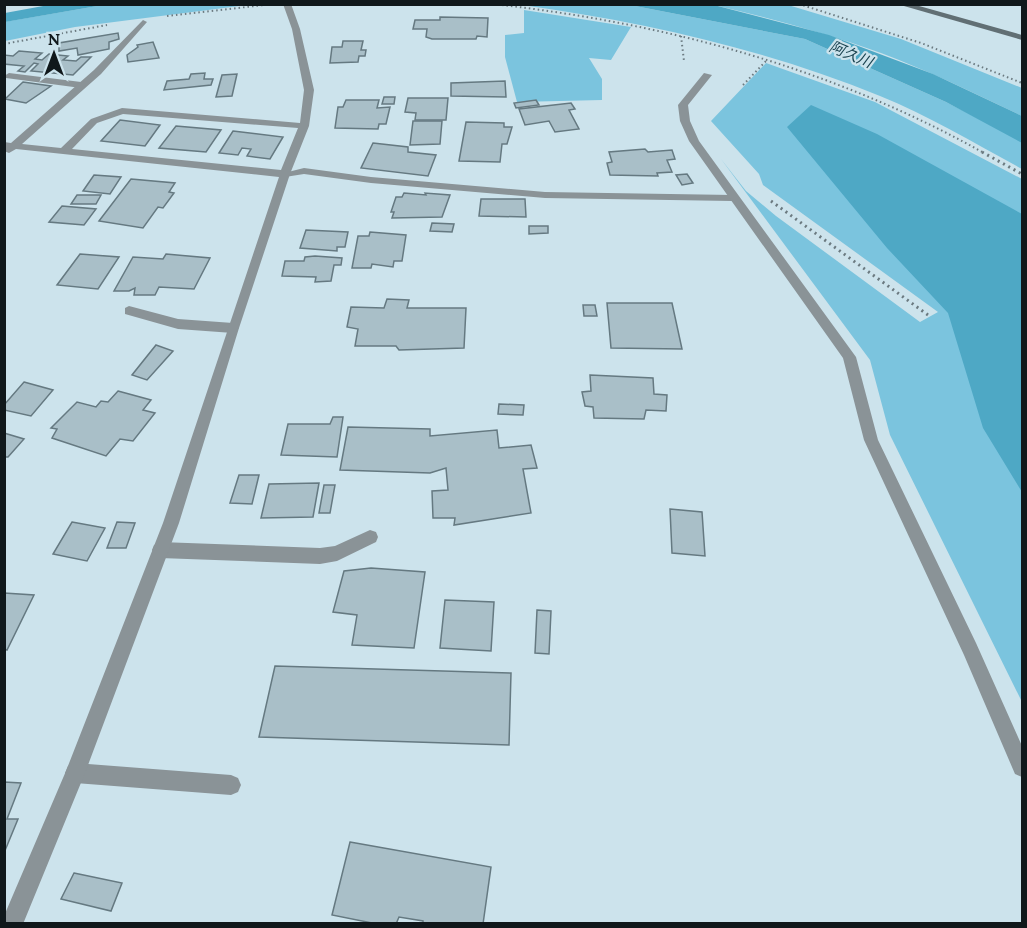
<svg xmlns="http://www.w3.org/2000/svg" width="1027" height="928" viewBox="0 0 1027 928" font-family="Lora,'Noto Sans JP',serif">
<style>
.green{fill:#7bc4de}
.water{fill:#4ea8c5}
.building{fill:#a9bfc8;stroke:#657981;stroke-width:1.5}
.lines{fill:none;stroke-linecap:round;stroke-linejoin:round}
.path-far1{stroke:#6b7a80;stroke-width:2;stroke-dasharray:1.5 3;stroke-linecap:butt}
.path{stroke:#6b7a80;stroke-width:3;stroke-dasharray:2 4;stroke-linecap:butt}
.lane{fill:#8a9397;fill-rule:evenodd}
.street{fill:#8a9397;fill-rule:evenodd}
.secondary{fill:#616f74;fill-rule:evenodd}
.labels{text-anchor:middle;dominant-baseline:central;stroke-width:4.5;stroke-linejoin:round;paint-order:stroke}
.far-water-label{font-size:15px;font-style:italic;fill:#163f4c;stroke:#cce3ec}
</style>
<rect width="100%" height="100%" fill="#cce3ec"/>
<!-- green -->
<g class="green">
<polygon points="103,5 247,5 75,27 5,41 4,22"/>
<path d="M522 5H630L805 39 946 102 1016 138 1022 143V169C976 144 929 116 880 96 765 49 644 22 522 5Z"/>
<path d="M714 5H788L901 39 1022 88V116C976 94 929 71 881 53 826 33 770 18 714 5Z"/>
<polygon points="524,10 631,27 611,60 589,58 602,79 602,100 517,102 505,57 505,35 524,33"/>
<polygon points="766,63 875,102 1022,179 1022,702 890,435 870,360 721,159 746,191 776,216 920,322 938,312 763,185 759,174 711,121"/>
</g>
<!-- water -->
<g class="water">
<polygon points="54,4 103,5 5,22 5,13"/>
<polygon points="630,5 714,5 829,35 933,74 1022,116 1022,143 946,102 805,39"/>
<polygon points="811,105 877,134 1022,214 1022,492 983,428 948,313 887,248 787,127"/>
</g>
<!-- building -->
<g class="building">
<polygon points="440,17 488,18 487,37 477,36 476,39 432,39 426,37 427,29 413,29 415,20 440,20"/>
<polygon points="118,33 119,39 109,42 109,49 78,55 77,48 59,51 59,43"/>
<polygon points="343,41 363,41 361,50 366,50 365,56 359,56 358,62 330,63 332,47 342,47"/>
<polygon points="153,42 159,58 128,62 127,55 138,47 137,45"/>
<polygon points="19,51 42,53 35,59 42,60 49,54 68,56 63,60 76,61 81,57 91,57 73,75 31,71 38,64 34,63 25,72 18,71 24,66 4,64 4,55 13,56"/>
<polygon points="205,73 204,79 213,79 211,85 164,90 167,81 189,79 191,74"/>
<polygon points="237,74 232,96 216,97 222,75"/>
<polygon points="505,81 506,97 451,96 451,83"/>
<polygon points="23,82 51,86 26,103 5,99"/>
<polygon points="384,97 395,97 394,104 382,104"/>
<polygon points="408,98 448,98 446,120 415,120 416,113 405,112"/>
<polygon points="346,100 379,100 377,108 390,107 386,124 379,124 378,129 335,128 338,107 343,107"/>
<polygon points="536,100 539,105 516,108 514,103"/>
<polygon points="571,103 575,109 569,110 579,129 555,132 549,121 525,125 519,109"/>
<polygon points="120,120 160,125 145,146 101,141"/>
<polygon points="413,121 442,121 440,144 410,145"/>
<polygon points="466,122 504,123 504,127 512,127 507,144 502,144 500,162 459,161"/>
<polygon points="176,126 221,130 206,152 159,148"/>
<polygon points="233,131 283,137 270,159 247,156 251,149 242,148 238,155 219,153"/>
<polygon points="373,143 408,147 408,152 436,155 428,176 361,168"/>
<polygon points="645,149 648,152 672,150 675,159 667,160 672,172 657,173 658,176 610,175 607,163 612,162 609,152"/>
<polygon points="687,174 693,183 682,185 676,175"/>
<polygon points="94,175 121,177 110,194 83,191"/>
<polygon points="131,179 175,183 169,192 174,193 163,208 158,207 143,228 99,221"/>
<polygon points="404,193 426,195 425,193 450,195 442,217 392,218 394,212 391,212 396,197 402,197"/>
<polygon points="77,195 101,195 96,204 71,204"/>
<polygon points="481,199 525,199 526,217 479,216"/>
<polygon points="62,206 96,209 84,225 49,222"/>
<polygon points="432,223 454,224 452,232 430,231"/>
<polygon points="529,226 548,226 548,233 529,234"/>
<polygon points="306,230 348,232 345,247 337,247 337,251 300,248"/>
<polygon points="370,232 406,235 402,261 394,261 393,267 372,264 371,268 352,268 358,236 369,236"/>
<polygon points="80,254 119,257 98,289 57,285"/>
<polygon points="166,254 210,258 194,289 159,287 155,295 134,295 135,288 129,291 114,291 133,257 163,259"/>
<polygon points="315,256 342,258 341,265 334,265 331,281 315,282 316,277 282,276 285,261 304,261 305,257"/>
<polygon points="387,299 409,300 407,308 466,308 464,348 399,350 396,346 355,346 358,329 347,327 351,307 384,308"/>
<polygon points="607,303 672,303 682,349 611,348"/>
<polygon points="583,305 595,305 597,316 584,316"/>
<polygon points="156,345 173,351 147,380 132,375"/>
<polygon points="590,375 653,378 654,394 667,395 666,411 646,410 644,419 594,418 593,407 585,406 582,392 591,391"/>
<polygon points="24,382 53,390 31,416 4,410 4,405"/>
<polygon points="118,391 151,400 143,410 155,413 133,441 120,439 106,456 52,438 57,429 51,428 77,402 96,407 101,401 108,402"/>
<polygon points="499,404 524,405 523,415 498,414"/>
<polygon points="333,417 343,417 337,457 281,455 288,424 330,424"/>
<polygon points="348,427 430,429 430,436 497,430 499,448 531,445 537,468 523,469 531,513 454,525 455,518 433,518 432,491 448,490 446,468 430,473 340,470"/>
<polygon points="4,433 24,439 8,457 4,457"/>
<polygon points="239,475 259,475 252,504 230,503"/>
<polygon points="319,483 313,517 261,518 269,484"/>
<polygon points="324,485 335,485 330,513 319,513"/>
<polygon points="670,509 702,512 705,556 672,553"/>
<polygon points="72,522 105,528 87,561 53,554"/>
<polygon points="117,522 135,523 126,548 107,548"/>
<polygon points="371,568 425,572 414,648 352,645 357,615 333,612 344,571"/>
<polygon points="4,593 34,595 7,650 4,649"/>
<polygon points="445,600 494,602 491,651 440,648"/>
<polygon points="537,610 551,611 549,654 535,653"/>
<polygon points="275,666 511,673 509,745 259,737"/>
<polygon points="4,782 21,783 7,819 18,819 4,853"/>
<polygon points="350,842 491,867 483,924 423,924 423,921 399,917 396,924 377,924 332,915"/>
<polygon points="74,873 122,883 111,911 61,899"/>
</g>
<g class="lines">
<!-- path-far1 -->
<g class="path-far1">
<path d="M493 4C666 23 832 68 984 153"/>
<polyline points="799,4 921,43 1022,83"/>
<polyline points="167,16 264,5"/>
<polyline points="681,36 684,61"/>
<polyline points="4,44 107,25"/>
<polyline points="743,85 766,61"/>
</g>
<!-- path -->
<g class="path">
<polyline points="982,152 1022,174"/>
<polyline points="771,201 928,315"/>
</g>
<!-- lane -->
<g class="lane">
<polygon points="9,73 81,82 86,85 81,88 6,78 4,76"/>
<polygon points="304,168 371,177 545,192 732,195 737,198 732,201 545,198 371,183 304,174 285,177 280,174"/>
<polygon points="129,306 178,319 233,323 239,328 233,333 178,329 125,314 125,308"/>
<polygon points="370,530 376,532 378,537 376,542 337,561 320,564 160,558 154,555 152,550 154,545 160,542 320,548 335,546"/>
<polygon points="75,763 231,775 238,778 241,785 238,792 231,795 75,783 68,780 65,773 68,766"/>
</g>
<!-- street -->
<g class="street">
<path d="M283 4H291L300 29 314 90 309 126 290 174 239 328 179 523 85 773 23 924H4V916L66 771 163 523 279 177 16 149 9 153 4 151V142L11 143 94 70 143 20 147 22 101 74 22 144 61 148 91 119 122 108 300 123 304 90 292 29ZM123 114 298 128 281 170 72 149 97 123Z"/>
<polygon points="704,73 712,75 688,105 690,121 699,141 856,357 878,440 976,643 1022,746 1022,777 1015,774 964,655 864,440 843,358 689,141 680,121 678,105"/>
</g>
<!-- secondary -->
<polygon class="secondary" points="897,4 912,4 1022,35 1022,40"/>
</g>
<g class="labels">
<!-- far-water labels -->
<g class="far-water-label">
<text transform="translate(851 54) rotate(23)">阿久川</text>
</g>
</g>
<!-- border -->
<rect width="1027" height="928" fill="none" stroke="#10181b" stroke-width="12"/>
<!-- north arrow -->
<g transform="translate(54 54)" stroke="#cce3ec" stroke-width="4.5" paint-order="stroke">
<path d="M0-4.5L10 22L0 15L-10 22Z" fill="#10181b"/>
<text y="-9" font-size="16" font-weight="bold" text-anchor="middle" fill="#10181b">N</text>
</g>
</svg>
